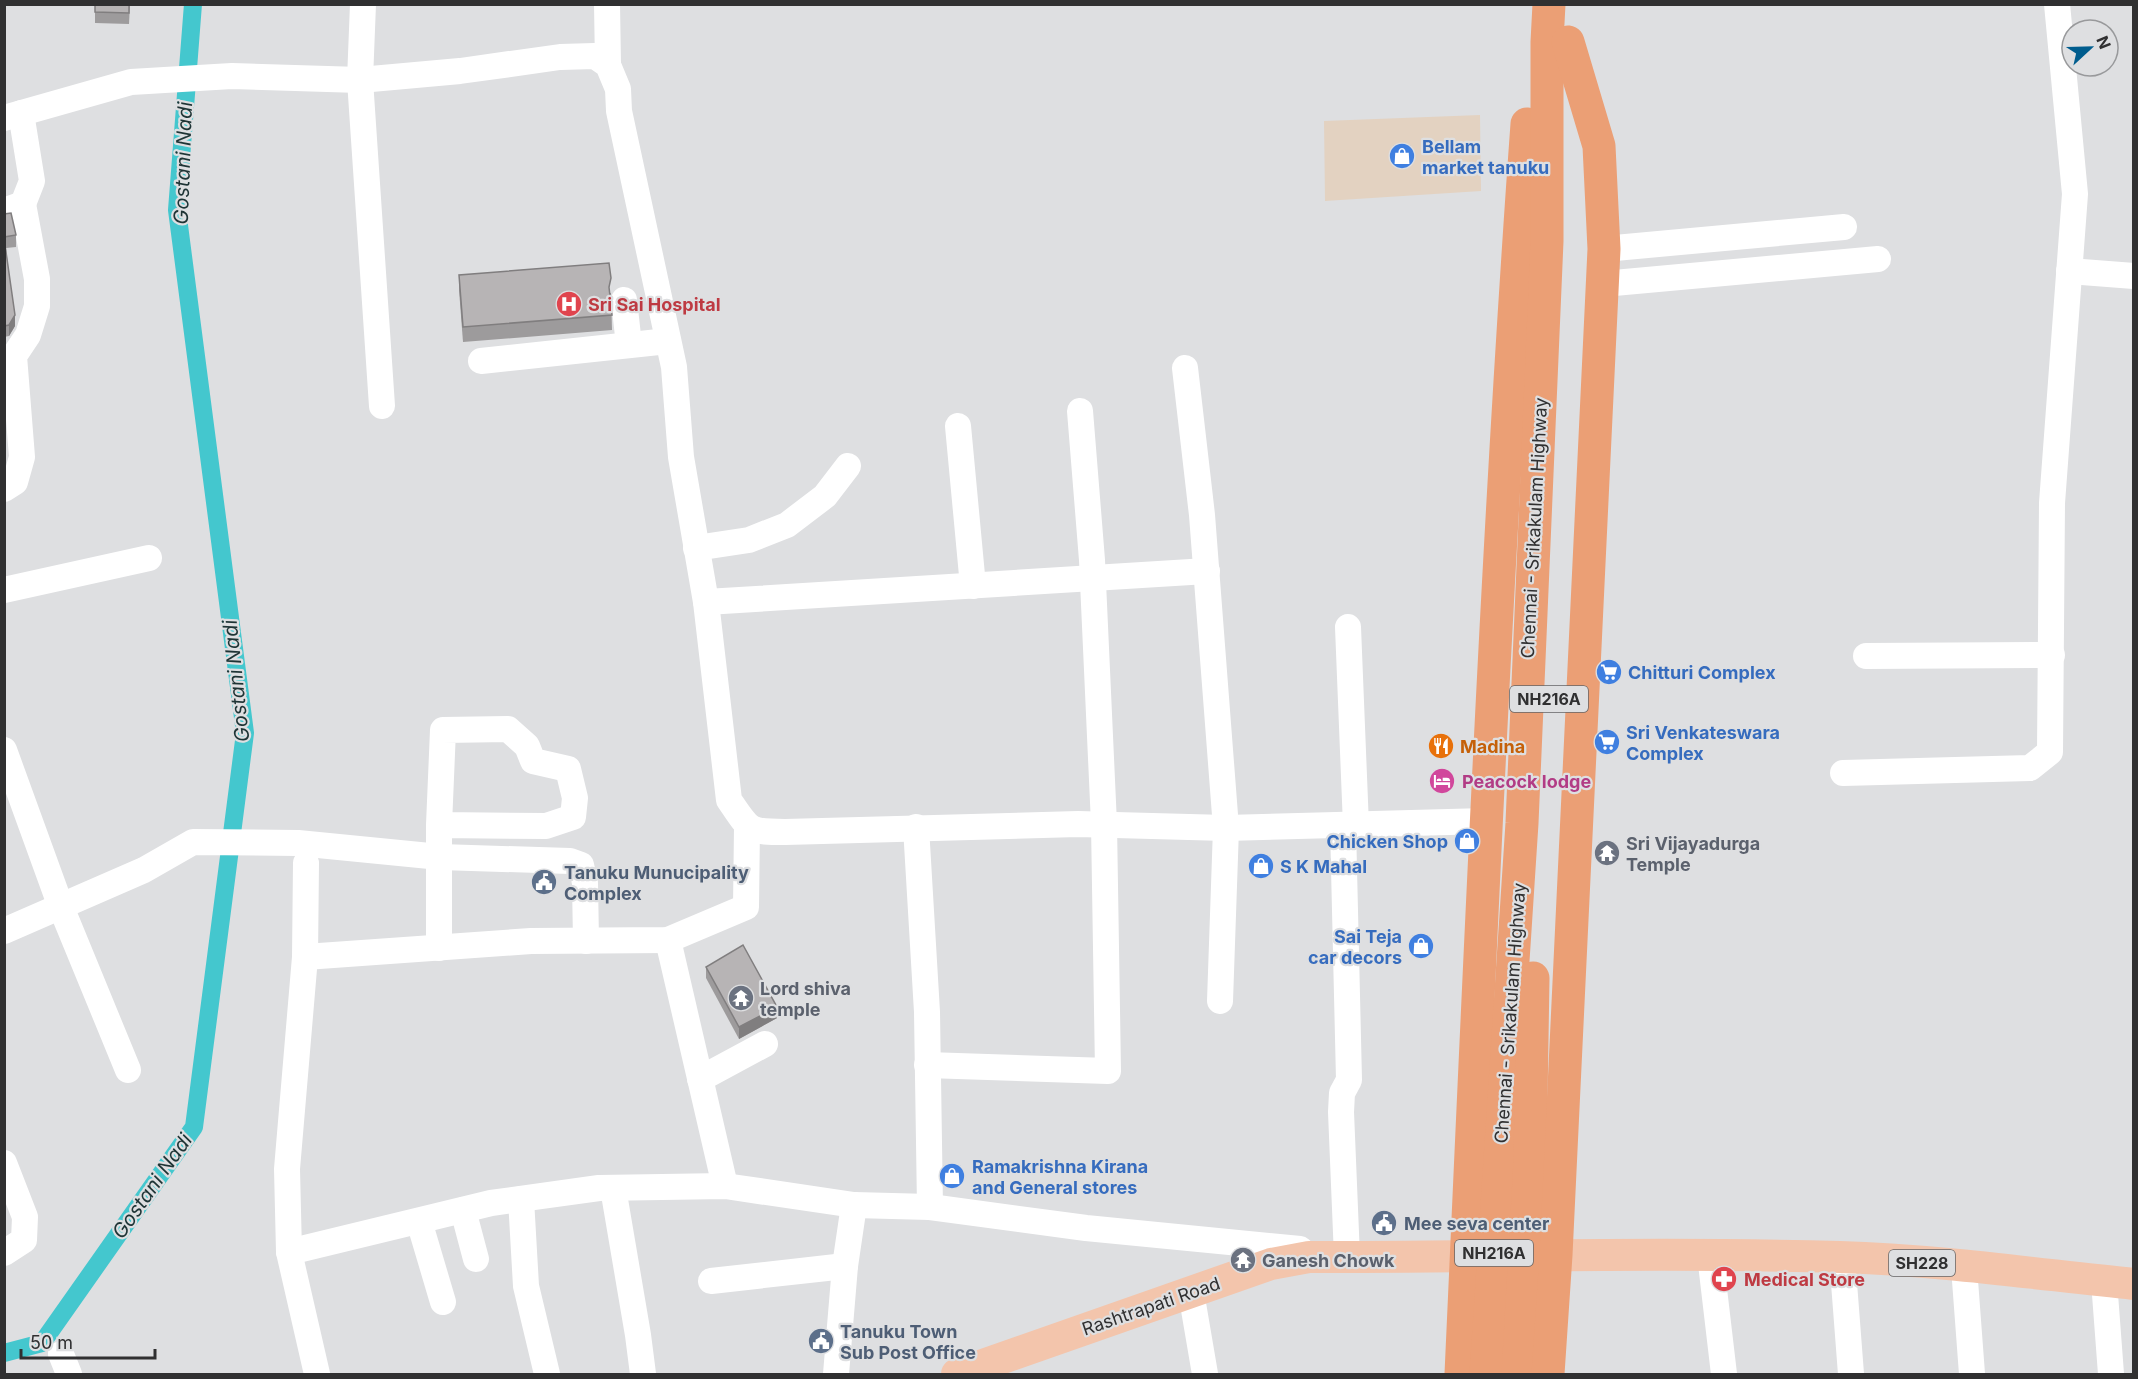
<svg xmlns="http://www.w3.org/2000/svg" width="2138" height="1379" viewBox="0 0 2138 1379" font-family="Inter,sans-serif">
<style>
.commercial{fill:#e3d2c1}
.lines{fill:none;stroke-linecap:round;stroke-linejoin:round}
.canal{stroke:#44c7ce;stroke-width:18}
.minor{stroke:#fff;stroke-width:26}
.major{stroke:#f3c5ac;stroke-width:32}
.highway{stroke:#eb9f75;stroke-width:33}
.wall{fill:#9d9b9c}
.shaded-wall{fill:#807e7f}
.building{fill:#b7b4b5;stroke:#807e7f;stroke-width:1.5}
.labels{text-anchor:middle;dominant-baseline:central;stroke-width:4.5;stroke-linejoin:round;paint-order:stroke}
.shield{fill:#dedfe1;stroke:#646466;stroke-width:1.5}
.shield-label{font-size:16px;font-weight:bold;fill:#303031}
.shop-label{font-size:18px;font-weight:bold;fill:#366cbe;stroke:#dedfe1;text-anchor:start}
.health-label{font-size:18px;font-weight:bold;fill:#be3a42;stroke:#dedfe1;text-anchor:start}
.street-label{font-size:18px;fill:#303031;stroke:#dedfe1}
.food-label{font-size:18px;font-weight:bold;fill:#c56008;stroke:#dedfe1;text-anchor:start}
.hotel-label{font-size:18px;font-weight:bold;fill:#b23c85;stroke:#dedfe1;text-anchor:start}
.worship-label{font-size:18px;font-weight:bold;fill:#5b616d;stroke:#dedfe1;text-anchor:start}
.service-label{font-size:18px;font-weight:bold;fill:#4e5e75;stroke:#dedfe1;text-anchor:start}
.water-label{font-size:20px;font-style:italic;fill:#1e3435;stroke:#dedfe1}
</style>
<rect width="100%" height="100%" fill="#dedfe1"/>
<!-- commercial -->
<polygon class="commercial" points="1480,115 1481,191 1325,201 1324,121"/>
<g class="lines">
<!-- canal -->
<polyline class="canal" points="4,1353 42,1343 194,1127 245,733 177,210 193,4"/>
<!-- minor -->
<g class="minor">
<polyline points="363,4 360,80 382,406"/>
<polyline points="607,4 608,65"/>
<path d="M4 118 131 82 232 76 360 80 460 71 560 57 595 56 608 65 618 89 619 111 674 367 681 457 706 602 729 800C750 831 748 832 785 832L1078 824 1226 828 1486 821"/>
<polyline points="4,211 23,204 32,181 21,113"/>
<polyline points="1604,249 1844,227"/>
<polyline points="2069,271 2134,276"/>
<polyline points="1603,284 1878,259"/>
<polyline points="624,300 629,345"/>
<polyline points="481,361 668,341"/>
<polyline points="1185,368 1202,515 1226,828 1220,1001"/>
<polyline points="958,426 973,586"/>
<polyline points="4,489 15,482 22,457 14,356 28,335 37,306 37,279 23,204"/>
<polyline points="696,548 749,540 787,525 825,496 848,466"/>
<polyline points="4,590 149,558"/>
<polyline points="706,602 1207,571"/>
<polyline points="1348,627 1356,826"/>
<polyline points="1866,656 2052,655"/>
<polyline points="4,750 61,907 128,1070"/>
<polyline points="1843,773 2030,768 2050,752 2052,503 2075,194 2057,4"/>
<polyline points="439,825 546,826 573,817 575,798 568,769 533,761 527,746 508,729 443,730 439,825 439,948"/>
<polyline points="1343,826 1349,1080 1342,1093 1341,1112 1347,1257"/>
<polyline points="916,827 927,1012 930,1207"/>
<polyline points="306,863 305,957 287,1169 289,1252 317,1374"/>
<polyline points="4,931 144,870 193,842 298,843 440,857 570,861 581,865 585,883 586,941"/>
<polyline points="668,940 725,1186"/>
<polyline points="305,957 531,941 668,940 746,907 747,827"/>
<polyline points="927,1065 1108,1071 1104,824 1092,560 1080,411"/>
<polyline points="700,1079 765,1044"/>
<polyline points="4,1163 25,1217 24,1240 4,1253"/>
<polyline points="613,1188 638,1335 643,1374"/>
<polyline points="521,1199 526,1286 547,1374"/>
<polyline points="463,1210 476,1259"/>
<polyline points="419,1221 443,1302"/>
<polyline points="289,1252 491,1203 599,1188 725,1186 854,1205 930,1207 1086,1228 1300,1249 1308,1256"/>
<polyline points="1710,1255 1724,1374"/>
<polyline points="1842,1257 1851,1374"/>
<polyline points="1964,1267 1972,1374"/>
<polyline points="711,1281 845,1266"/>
<polyline points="2104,1281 2111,1374"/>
<polyline points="1191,1292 1205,1374"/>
<polyline points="61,1354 69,1374"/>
<polyline points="836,1374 845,1266 854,1205"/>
</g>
<!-- major -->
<path class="major" d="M957 1374 1271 1264 1309 1257C1486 1257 1663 1252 1840 1257 1938 1260 2036 1274 2134 1284"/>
<!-- highway -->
<g class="highway">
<path d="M1461 1374C1480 958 1497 540 1527 124"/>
<polyline points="1486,1374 1522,823 1547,241 1547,42 1549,4"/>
<polyline points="1518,1374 1530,1161 1533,978"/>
<polyline points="1548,1374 1556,1255 1604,249 1599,146 1568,42"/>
</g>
</g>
<!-- wall -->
<g class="wall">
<polygon points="95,4 130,4 129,24 95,23"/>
<polygon points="4,214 16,235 16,247 6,248 15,326 9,336 4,337"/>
<polygon points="459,275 611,293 612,330 463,342 459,290"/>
<polygon points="706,967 777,1018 739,1039 706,978"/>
</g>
<!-- shaded-wall -->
<g class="shaded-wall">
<polygon points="15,315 15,326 9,336 9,325"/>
<polygon points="777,1007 777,1018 739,1039 739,1027"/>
</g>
<!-- building -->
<g class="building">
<polygon points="95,4 129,4 129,13 95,12"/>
<polygon points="11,213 16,235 4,237 4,214"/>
<polygon points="4,238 15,315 9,325 4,326"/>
<polygon points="609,263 611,278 609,287 612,315 463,327 459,275"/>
<polygon points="743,945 777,1007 739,1027 706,967"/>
</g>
<!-- icons -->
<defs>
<g id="shop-disc" transform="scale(1.35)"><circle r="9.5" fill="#3f7fe0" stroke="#dedfe1"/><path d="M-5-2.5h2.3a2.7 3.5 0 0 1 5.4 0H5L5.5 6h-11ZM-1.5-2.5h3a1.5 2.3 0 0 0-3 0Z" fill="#fff"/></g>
<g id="hospital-disc" transform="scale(1.35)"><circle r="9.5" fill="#e0444e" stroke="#dedfe1"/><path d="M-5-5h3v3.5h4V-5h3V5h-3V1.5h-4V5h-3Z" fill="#fff"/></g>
<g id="supermarket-disc" transform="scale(1.35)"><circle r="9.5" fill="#3f7fe0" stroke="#dedfe1"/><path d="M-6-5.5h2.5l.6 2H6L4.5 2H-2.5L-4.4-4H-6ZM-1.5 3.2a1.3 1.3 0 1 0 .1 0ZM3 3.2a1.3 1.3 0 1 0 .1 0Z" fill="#fff"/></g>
<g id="restaurant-disc" transform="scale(1.35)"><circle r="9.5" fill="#e8710a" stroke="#dedfe1"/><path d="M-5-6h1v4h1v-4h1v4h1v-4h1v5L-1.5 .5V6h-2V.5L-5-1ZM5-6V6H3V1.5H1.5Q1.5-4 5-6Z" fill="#fff"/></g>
<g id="hotel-disc" transform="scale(1.35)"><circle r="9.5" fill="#d1479c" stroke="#dedfe1"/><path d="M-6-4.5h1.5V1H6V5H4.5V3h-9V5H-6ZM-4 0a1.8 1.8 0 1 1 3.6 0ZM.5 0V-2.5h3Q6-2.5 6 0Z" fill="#fff"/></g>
<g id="temple-disc" transform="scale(1.35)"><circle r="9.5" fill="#6b7280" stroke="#dedfe1"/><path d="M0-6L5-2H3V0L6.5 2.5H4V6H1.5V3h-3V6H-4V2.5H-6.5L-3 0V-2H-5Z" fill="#fff"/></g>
<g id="civic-disc" transform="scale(1.35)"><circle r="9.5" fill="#5c6f8a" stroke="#dedfe1"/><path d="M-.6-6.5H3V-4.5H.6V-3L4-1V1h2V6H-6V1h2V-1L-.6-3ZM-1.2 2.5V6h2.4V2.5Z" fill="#fff"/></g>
<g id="pharmacy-disc" transform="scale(1.35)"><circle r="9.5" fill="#e0444e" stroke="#dedfe1"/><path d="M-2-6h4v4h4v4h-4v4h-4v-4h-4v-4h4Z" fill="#fff"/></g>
</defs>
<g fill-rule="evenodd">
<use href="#shop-disc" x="1402" y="156"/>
<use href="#hospital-disc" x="569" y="304"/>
<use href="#supermarket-disc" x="1609" y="672"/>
<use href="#supermarket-disc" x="1607" y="742"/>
<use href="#restaurant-disc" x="1441" y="746"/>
<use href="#hotel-disc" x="1442" y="781"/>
<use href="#shop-disc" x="1467" y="841"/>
<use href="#temple-disc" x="1607" y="853"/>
<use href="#shop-disc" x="1261" y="866"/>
<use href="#civic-disc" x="544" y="882"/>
<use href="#shop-disc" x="1421" y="946"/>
<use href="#temple-disc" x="741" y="998"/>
<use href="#shop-disc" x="952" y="1176"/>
<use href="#civic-disc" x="1384" y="1223"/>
<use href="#temple-disc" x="1243" y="1260"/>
<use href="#pharmacy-disc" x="1724" y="1279"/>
<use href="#civic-disc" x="821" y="1341"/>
</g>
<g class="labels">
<!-- shield labels -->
<g class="shield">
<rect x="1510" y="686" width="78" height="26" rx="4.5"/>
<rect x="1455" y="1240" width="78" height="26" rx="4.5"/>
<rect x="1889" y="1250" width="66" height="26" rx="4.5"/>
</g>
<g class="shield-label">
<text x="1549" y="699">NH216A</text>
<text x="1494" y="1253">NH216A</text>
<text x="1922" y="1263">SH228</text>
</g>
<!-- shop labels -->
<g class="shop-label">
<text x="1422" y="146">Bellam<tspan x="1422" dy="21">market tanuku</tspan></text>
<text x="1628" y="672">Chitturi Complex</text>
<text x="1626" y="732">Sri Venkateswara<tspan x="1626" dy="21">Complex</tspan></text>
<text x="1448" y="841" text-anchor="end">Chicken Shop</text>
<text x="1280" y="866">S K Mahal</text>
<text x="1402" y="936" text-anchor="end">Sai Teja<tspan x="1402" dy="21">car decors</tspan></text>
<text x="972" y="1166">Ramakrishna Kirana<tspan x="972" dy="21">and General stores</tspan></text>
</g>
<!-- health labels -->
<g class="health-label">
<text x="588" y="304">Sri Sai Hospital</text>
<text x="1744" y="1279">Medical Store</text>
</g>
<!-- street labels -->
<g class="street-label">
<text transform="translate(1534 528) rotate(-87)">Chennai - Srikakulam Highway</text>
<text transform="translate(1510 1013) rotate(-86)">Chennai - Srikakulam Highway</text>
<text transform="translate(1151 1306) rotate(-19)">Rashtrapati Road</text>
</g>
<!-- food labels -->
<g class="food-label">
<text x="1460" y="746">Madina</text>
</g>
<!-- hotel labels -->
<g class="hotel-label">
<text x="1462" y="781">Peacock lodge</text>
</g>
<!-- worship labels -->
<g class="worship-label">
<text x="1626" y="843">Sri Vijayadurga<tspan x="1626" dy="21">Temple</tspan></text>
<text x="760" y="988">Lord shiva<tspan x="760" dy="21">temple</tspan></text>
<text x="1262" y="1260">Ganesh Chowk</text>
</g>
<!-- service labels -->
<g class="service-label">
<text x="564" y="872">Tanuku Munucipality<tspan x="564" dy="21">Complex</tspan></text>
<text x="1404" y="1223">Mee seva center</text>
<text x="840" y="1331">Tanuku Town<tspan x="840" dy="21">Sub Post Office</tspan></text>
</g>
<!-- water labels -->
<g class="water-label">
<text transform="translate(183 163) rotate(-88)">Gostani Nadi</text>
<text transform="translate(236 681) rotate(-96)">Gostani Nadi</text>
<text transform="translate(152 1186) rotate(-55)">Gostani Nadi</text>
</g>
</g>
<!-- border -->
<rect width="2138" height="1379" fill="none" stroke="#303031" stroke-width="12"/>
<!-- north arrow -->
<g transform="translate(2090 48) rotate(68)"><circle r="28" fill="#dedfe1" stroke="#98999b" stroke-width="1.5"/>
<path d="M0-4.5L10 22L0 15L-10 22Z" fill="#005d8e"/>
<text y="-9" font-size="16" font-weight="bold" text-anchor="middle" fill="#303031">N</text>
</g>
<!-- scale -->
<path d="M21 1349v9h134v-9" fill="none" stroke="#303031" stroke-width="3"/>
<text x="30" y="1349" font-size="18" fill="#303031" stroke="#dedfe1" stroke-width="4.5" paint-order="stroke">50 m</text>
</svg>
